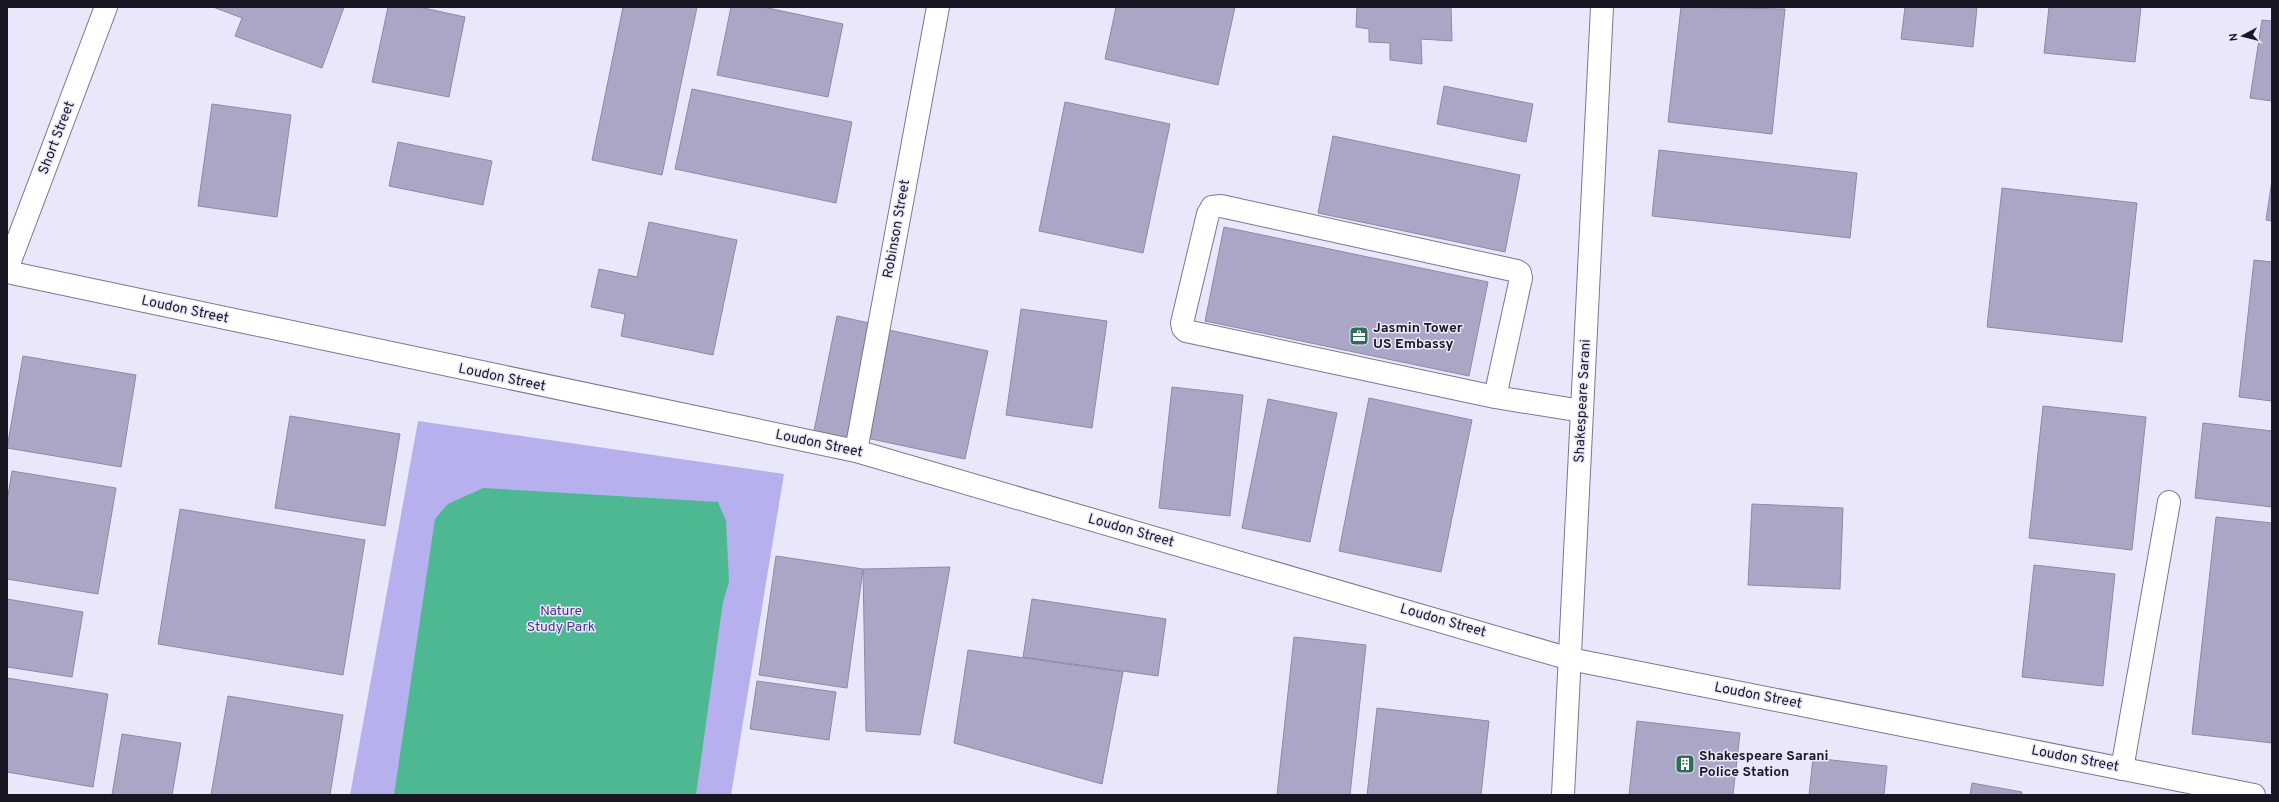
<svg xmlns="http://www.w3.org/2000/svg" width="2279" height="802" viewBox="0 0 2279 802" font-family="Overpass,sans-serif">
<style>
.green{fill:#b7b0ee}
.water{fill:#4db891}
.building{fill:#aaa7c6;stroke:#8d8aa7}
.lines{fill:none;stroke-linecap:round;stroke-linejoin:round}
.minor-casing{stroke:#7a7794;stroke-width:24}
.major-casing{stroke:#7a7794;stroke-width:24}
.minor{stroke:#fff;stroke-width:22}
.major{stroke:#fff;stroke-width:22}
.labels{text-anchor:middle;dominant-baseline:central;stroke-width:3;stroke-linejoin:round;paint-order:stroke}
.street-label{font-size:14px;fill:#191723;stroke:#e9e8fb}
.poi-label{font-size:14px;font-weight:bold;fill:#191723;stroke:#e9e8fb;text-anchor:start}
.park-label{font-size:14px;fill:#4b3591;stroke:#e9e8fb}
</style>
<rect width="100%" height="100%" fill="#e9e8fb"/>
<!-- green -->
<polygon class="green" points="418,421 784,474 731,795 350,795"/>
<!-- water -->
<polygon class="water" points="483,488 718,502 726,521 729,582 723,602 696,795 394,795 435,519 448,504"/>
<!-- building -->
<g class="building">
<polygon points="213,7 344,7 322,68 235,36 242,18"/>
<polygon points="388,7 419,7 465,17 449,97 372,82"/>
<polygon points="623,7 697,7 662,175 592,160"/>
<polygon points="731,7 763,7 843,24 828,97 717,75"/>
<polygon points="1116,7 1235,7 1218,85 1105,59"/>
<polygon points="1357,7 1451,7 1452,41 1421,39 1422,64 1390,60 1390,43 1369,42 1369,29 1356,27"/>
<polygon points="1681,7 1785,9 1772,134 1668,122"/>
<polygon points="1905,7 1977,7 1973,47 1901,39"/>
<polygon points="2049,7 2141,7 2135,62 2044,53"/>
<polygon points="2262,20 2272,21 2272,101 2250,98"/>
<polygon points="1444,86 1533,104 1526,142 1437,124"/>
<polygon points="692,89 852,122 836,203 675,169"/>
<polygon points="1065,102 1170,124 1143,253 1039,231"/>
<polygon points="212,104 291,115 277,217 198,206"/>
<polygon points="1333,136 1520,175 1505,252 1318,213"/>
<polygon points="398,142 492,161 483,205 389,186"/>
<polygon points="1659,150 1857,173 1850,238 1652,216"/>
<polygon points="2272,180 2272,221 2266,220"/>
<polygon points="2002,188 2137,203 2122,342 1987,327"/>
<polygon points="649,222 737,240 713,355 621,336 625,314 591,307 599,269 637,277"/>
<polygon points="1224,227 1488,282 1469,376 1205,321"/>
<polygon points="2254,260 2272,262 2272,401 2239,397"/>
<polygon points="1021,309 1107,321 1092,428 1006,415"/>
<polygon points="837,316 874,324 850,444 813,436"/>
<polygon points="884,329 988,351 965,459 862,437"/>
<polygon points="23,356 136,375 121,467 7,448"/>
<polygon points="1172,387 1243,395 1230,516 1159,508"/>
<polygon points="1369,398 1472,420 1441,572 1339,551"/>
<polygon points="1268,399 1337,413 1310,542 1242,528"/>
<polygon points="2043,406 2146,417 2132,550 2029,538"/>
<polygon points="290,416 400,434 385,526 275,508"/>
<polygon points="2203,423 2272,431 2272,507 2195,498"/>
<polygon points="12,471 116,488 98,594 7,579 7,501"/>
<polygon points="1752,504 1843,508 1840,589 1748,585"/>
<polygon points="180,509 365,540 343,675 158,644"/>
<polygon points="2216,517 2272,523 2272,743 2192,734"/>
<polygon points="776,556 863,569 847,688 759,675"/>
<polygon points="2034,565 2115,574 2103,686 2022,677"/>
<polygon points="950,567 920,735 866,731 863,569"/>
<polygon points="7,599 83,612 72,677 7,667"/>
<polygon points="1032,599 1166,619 1158,676 1023,657"/>
<polygon points="1294,637 1366,645 1350,795 1277,795"/>
<polygon points="968,650 1123,672 1102,784 954,743"/>
<polygon points="7,678 108,694 93,787 7,772"/>
<polygon points="757,681 836,692 829,740 750,729"/>
<polygon points="228,696 343,715 330,795 211,795"/>
<polygon points="1377,708 1489,721 1481,795 1367,795"/>
<polygon points="1637,721 1740,733 1733,795 1629,795"/>
<polygon points="122,734 181,743 172,795 112,795"/>
<polygon points="1813,758 1887,766 1884,795 1809,795"/>
<polygon points="1972,783 2022,792 2021,795 1970,795"/>
</g>
<g class="lines">
<!-- minor casing -->
<g class="minor-casing">
<g id="minor">
<polyline points="7,269 106,7"/>
<polyline points="1495,397 1521,278 1520,273 1517,271 1221,206 1212,207 1208,214 1182,323 1183,328 1186,331 1495,397 1582,411"/>
<polyline points="856,451 938,7"/>
<polyline points="2122,769 2169,502"/>
</g>
</g>
<!-- major casing -->
<g class="major-casing">
<g id="major">
<polyline points="7,272 856,451 1570,659 2254,795"/>
<polyline points="1563,795 1602,7"/>
</g>
</g>
<!-- minor -->
<use href="#minor" class="minor"/>
<!-- major -->
<use href="#major" class="major"/>
</g>
<!-- icons -->
<defs>
<g id="office-square" transform="scale(1)"><rect x="-9" y="-9" width="18" height="18" rx="4" fill="#316c56" stroke="#e9e8fb"/><path d="M-6-3h4V-5.5h4V-3h4V5H-6ZM-1-4.5V-3h2v-1.5ZM-6 0V1H6V0Z" fill="#fff"/></g>
<g id="building-square" transform="scale(1)"><rect x="-9" y="-9" width="18" height="18" rx="4" fill="#316c56" stroke="#e9e8fb"/><path d="M-4-6H4V6H1V3H-1V6H-4ZM-2.5-4.3h1.7v1.8h-1.7ZM.8-4.3h1.7v1.8H.8ZM-2.5-1h1.7V.8h-1.7ZM.8-1h1.7V.8H.8Z" fill="#fff"/></g>
</defs>
<g fill-rule="evenodd">
<use href="#office-square" x="1359" y="336"/>
<use href="#building-square" x="1685" y="764"/>
</g>
<g class="labels">
<!-- street labels -->
<g class="street-label">
<text transform="translate(57 138) rotate(-69)">Short Street</text>
<text transform="translate(897 229) rotate(-80)">Robinson Street</text>
<text transform="translate(185 310) rotate(12)">Loudon Street</text>
<text transform="translate(502 378) rotate(12)">Loudon Street</text>
<text transform="translate(1583 401) rotate(-87)">Shakespeare Sarani</text>
<text transform="translate(819 444) rotate(12)">Loudon Street</text>
<text transform="translate(1131 531) rotate(16)">Loudon Street</text>
<text transform="translate(1443 621) rotate(16)">Loudon Street</text>
<text transform="translate(1758 696) rotate(11)">Loudon Street</text>
<text transform="translate(2075 759) rotate(11)">Loudon Street</text>
</g>
<!-- poi labels -->
<g class="poi-label">
<text x="1373" y="328">Jasmin Tower<tspan x="1373" dy="16">US Embassy</tspan></text>
<text x="1699" y="756">Shakespeare Sarani<tspan x="1699" dy="16">Police Station</tspan></text>
</g>
<!-- park labels -->
<g class="park-label">
<text x="561" y="611">Nature<tspan x="561" dy="16">Study Park</tspan></text>
</g>
</g>
<!-- border -->
<rect width="2279" height="802" fill="none" stroke="#191723" stroke-width="16"/>
<!-- north arrow -->
<g transform="translate(2243 36) rotate(263)" stroke="#e9e8fb" stroke-width="3" paint-order="stroke">
<path d="M0-3L7 15L0 10L-7 15Z" fill="#191723"/>
<text y="-6" font-size="11" font-weight="bold" text-anchor="middle" fill="#191723">N</text>
</g>
</svg>
